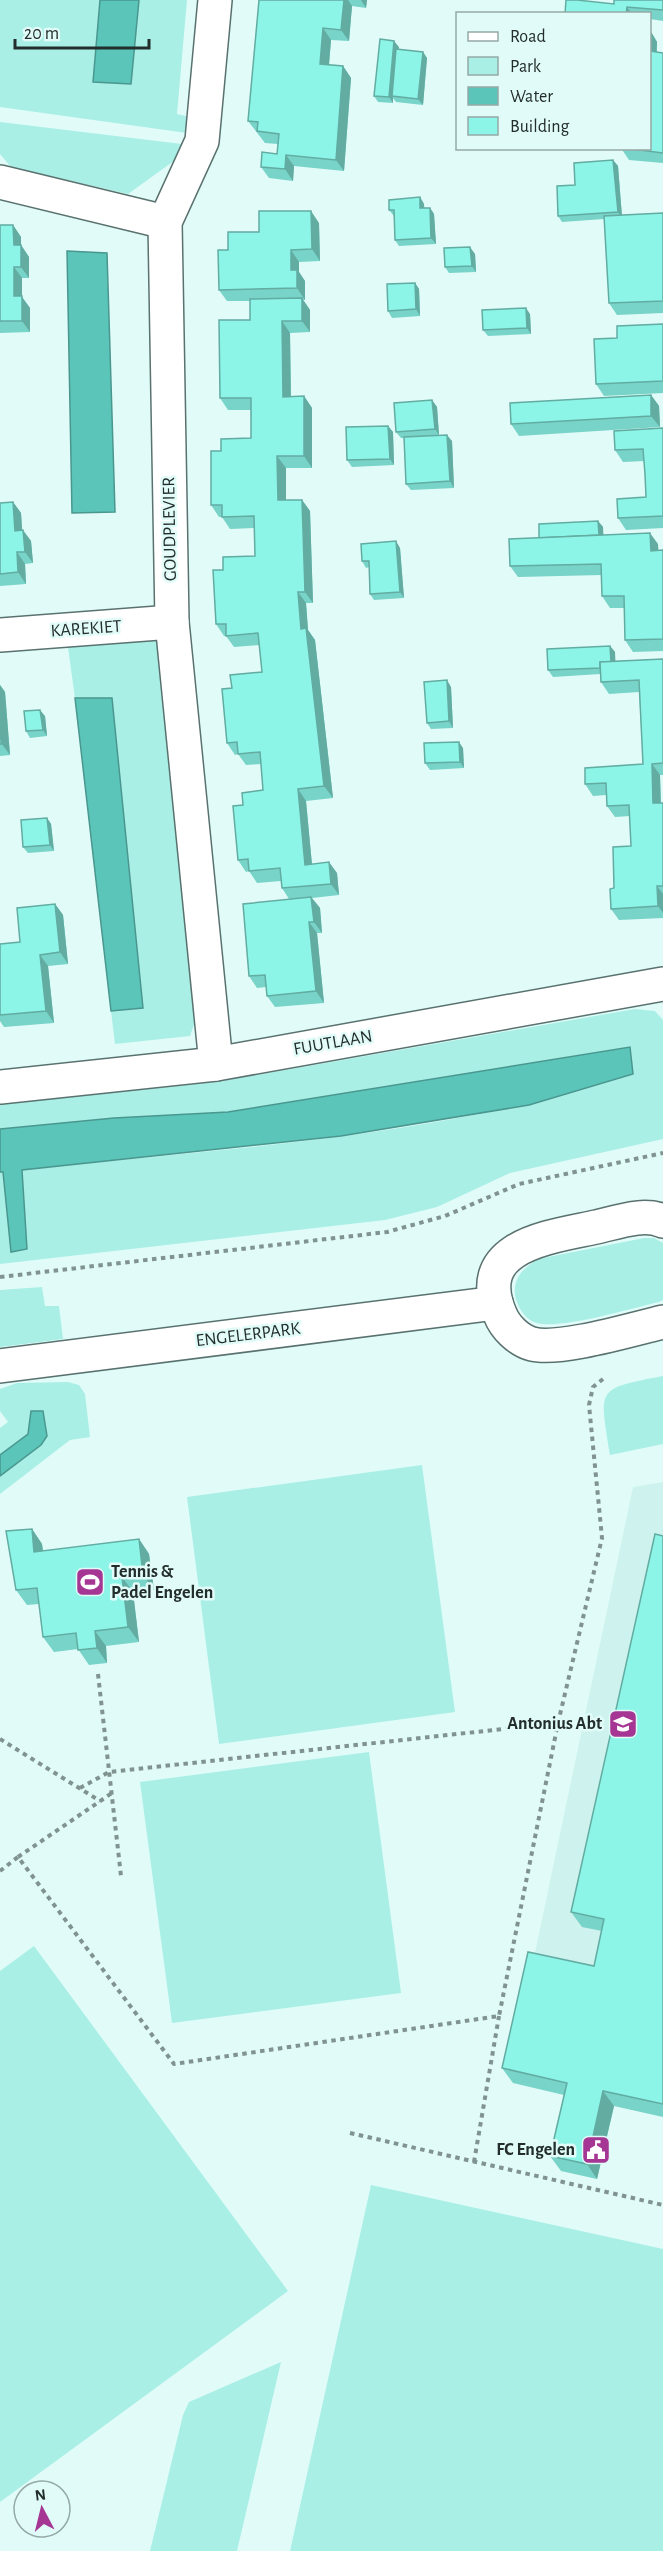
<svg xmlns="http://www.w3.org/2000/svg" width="663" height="2551" viewBox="0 0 663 2551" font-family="'Alegreya Sans',sans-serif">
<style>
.built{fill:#cef2ed}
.green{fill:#a9efe6}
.water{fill:#5bc5b9;stroke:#4a978f;stroke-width:1.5}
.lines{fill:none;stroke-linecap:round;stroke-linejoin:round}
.street-casing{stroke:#5a726f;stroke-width:36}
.path{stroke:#809390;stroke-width:4;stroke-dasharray:4.5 4.5;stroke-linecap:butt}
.street{stroke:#fff;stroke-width:33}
.wall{fill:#78d3c8}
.shaded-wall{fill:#62aca2}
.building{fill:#8cf5e8;stroke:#62aca2;stroke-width:1.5}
.labels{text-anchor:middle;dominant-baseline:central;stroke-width:5;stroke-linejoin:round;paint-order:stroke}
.street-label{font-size:18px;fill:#232d2c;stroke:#e1fcf8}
.poi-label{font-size:18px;font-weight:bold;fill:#232d2c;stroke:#e1fcf8;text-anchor:end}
</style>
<rect width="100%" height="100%" fill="#e1fcf8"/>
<!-- built -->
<polygon class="built" points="663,1482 663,1989 533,1962 633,1487"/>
<!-- green -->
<g class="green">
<polygon points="0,0 100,0 93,82 130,84 139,0 187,0 177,114 190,117 187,133 0,107"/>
<polygon points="0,122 182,144 178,158 128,194 11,167 0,154"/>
<polygon points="157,626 198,1013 190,1036 115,1044 111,1011 143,1008 112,699 75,698 66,633"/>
<path d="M635 1009 655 1011 663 1020V1139L510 1173 437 1207 385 1220 0 1264V1172L3 1171 12 1252 27 1248 22 1170C225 1148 438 1138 633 1074L629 1047 228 1112 114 1118 0 1129V1104L216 1082Z"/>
<path d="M644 1238H654L663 1243V1300L659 1302C633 1308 559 1330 537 1323 525 1320 517 1306 515 1295 513 1277 524 1268 538 1259Z"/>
<polygon points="42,1287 45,1306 59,1306 63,1339 0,1347 0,1290"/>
<path d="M663 1376V1444L610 1455C600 1388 594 1389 663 1376Z"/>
<polygon points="68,1382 79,1385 85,1394 90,1437 70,1440 0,1494 0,1476 41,1445 28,1434 0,1455 0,1428 8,1422 0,1411 0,1389 17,1383"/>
<polygon points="422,1465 455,1712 219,1744 187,1497"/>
<polygon points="369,1752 401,1993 172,2023 140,1782"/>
<polygon points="34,1946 288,2291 0,2502 0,1971"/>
<polygon points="371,2185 663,2249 663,2551 290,2551"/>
<polygon points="281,2362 237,2551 150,2551 183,2415 189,2402"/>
</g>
<!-- water -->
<g class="water">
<polygon points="100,0 139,0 131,84 93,82"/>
<polygon points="67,251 107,253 115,512 72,513"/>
<polygon points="75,698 112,698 143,1008 111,1011"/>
<polygon points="630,1047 633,1074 529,1105 341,1136 22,1170 27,1249 11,1252 3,1172 0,1172 0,1129 114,1118 228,1112"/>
<polygon points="31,1411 43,1411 47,1436 41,1445 0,1476 0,1455 28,1434"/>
</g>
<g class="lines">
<!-- street casing -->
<g class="street-casing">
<g id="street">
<polyline points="215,0 202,141 165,222 172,622 216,1064"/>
<polyline points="0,182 165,222"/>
<polyline points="0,635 172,622"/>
<polyline points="0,1087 216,1064 663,984"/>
<path d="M663 1221C644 1212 615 1223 596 1227 550 1237 471 1245 500 1314 505 1327 518 1340 532 1344 560 1351 633 1329 663 1322"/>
<polyline points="0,1366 496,1303"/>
</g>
</g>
<!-- path -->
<g class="path">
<polyline points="0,1277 387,1232 445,1216 519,1184 663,1153"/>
<polyline points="98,1674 121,1876"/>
<polyline points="0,1739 100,1801"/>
<polyline points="80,1788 109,1772 558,1723"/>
<polyline points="18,1857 112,1793"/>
<polyline points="0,1871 18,1857 174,2064 499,2016 558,1723 602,1538 589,1405 593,1387 603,1379"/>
<polyline points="350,2133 663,2205"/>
<polyline points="474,2162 499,2016"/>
</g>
<!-- street -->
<use href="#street" class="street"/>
</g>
<!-- wall -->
<g class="wall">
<polygon points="259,0 367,0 366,8 352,6 349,41 331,40 329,65 343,66 351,78 344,171 294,166 293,181 269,178 261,167 277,154 278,144 265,143 248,121"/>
<polygon points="663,0 663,21 650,19 650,14 565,14 614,4"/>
<polygon points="650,30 657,42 657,52 663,53 663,163 629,160 621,148"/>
<polygon points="399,47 398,49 423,52 427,58 423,105 396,102 393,98 393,103 378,102 374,96"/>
<polygon points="613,160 618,166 622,215 663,213 663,313 617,315 609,303 604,219 562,222 558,216 575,185"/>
<polygon points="420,197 424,204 424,208 430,208 434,214 436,244 399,246 395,240 394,216 389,210"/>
<polygon points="319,223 320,261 299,262 299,272 305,281 305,300 303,300 310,310 310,332 290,333 291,396 304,396 312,408 312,468 286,468 286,500 302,500 310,511 313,603 306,603 308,630 315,640 333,798 306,801 312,864 337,873 339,895 312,898 320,908 322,933 317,933 324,1003 275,1007 267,996 266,987 257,988 249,976 289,899 282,888 281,881 257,883 249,871 246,872 238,860 243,805 263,790 261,764 246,765 238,754 235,755 227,743 232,688 262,672 259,645 234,647 226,636 224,636 216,624 223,570 255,556 254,528 230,529 222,517 219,517 211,505 221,451 251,438 251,410 228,410 220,398 250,320 250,301 227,301 219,290 228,250 259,232"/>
<polygon points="0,225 13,225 21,237 21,245 29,257 29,278 22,278 22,297 30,308 30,332 0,333"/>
<polygon points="475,254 476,272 449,273 445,267"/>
<polygon points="415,283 419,289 420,316 392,318 388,311"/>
<polygon points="530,314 531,334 488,336 483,330"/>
<polygon points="663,324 663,393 604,396 596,384 617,338"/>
<polygon points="651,395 659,406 660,427 519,436 511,424"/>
<polygon points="432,400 437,407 439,435 452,441 454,488 411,490 406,484 404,438 401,438 396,432"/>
<polygon points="388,426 393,432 394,465 352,467 347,460"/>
<polygon points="663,428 663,528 626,530 618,518 646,497 644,461 623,462 615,450"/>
<polygon points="13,502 21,513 22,530 31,541 33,563 25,564 26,584 0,586 0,503"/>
<polygon points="598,521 603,527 603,535 658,544 658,550 663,550 663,651 633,652 625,640 624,608 610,608 602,596 602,575 518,577 510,566 539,538"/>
<polygon points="400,548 404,598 374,600 370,594 369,567 366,568 362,561"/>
<polygon points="610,646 615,652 615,661 663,659 663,775 660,775 661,803 663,803 663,918 619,920 611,909 614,888 631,846 630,816 615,817 607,806 606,795 593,796 585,784 643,764 639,692 609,694 601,682 600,674 553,677 548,670"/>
<polygon points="0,685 5,692 10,755 0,756"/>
<polygon points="451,687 453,728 431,729 427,723"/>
<polygon points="45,716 47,736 30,738 26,731"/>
<polygon points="463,748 464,768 430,770 425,763"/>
<polygon points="47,818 51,824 54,851 28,853 23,847"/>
<polygon points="55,904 63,915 68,964 48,966 54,1023 4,1027 0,1021 0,944 20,942"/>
<polygon points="32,1529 42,1544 43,1551 139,1539 149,1554 154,1590 133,1592 139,1642 106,1646 107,1663 89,1665 78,1649 54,1652 43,1637 39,1604 27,1605 16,1590"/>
<polygon points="663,1536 663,2117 614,2106 597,2179 561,2171 550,2156 564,2095 513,2083 502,2068 594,1966 602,1931 582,1927 571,1912"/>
</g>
<!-- shaded-wall -->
<g class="shaded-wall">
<polygon points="344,0 348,0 352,6 349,41 341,30"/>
<polygon points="361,0 367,0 366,8"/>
<polygon points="627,7 632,14 626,14"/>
<polygon points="323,28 331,40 328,76 320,64"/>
<polygon points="650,30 657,42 656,63 650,54"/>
<polygon points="394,41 399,47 394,96 392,96 393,98 393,103 389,97"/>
<polygon points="423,52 427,58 423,105 418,99"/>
<polygon points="343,66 351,78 344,171 336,160"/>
<polygon points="286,155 294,166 293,181 285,169"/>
<polygon points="613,160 618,166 622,218 618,212"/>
<polygon points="420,197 424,204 425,215 420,208"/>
<polygon points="430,208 434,214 436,244 431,238"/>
<polygon points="311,211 319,223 320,261 312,249"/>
<polygon points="13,225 21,237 21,245 29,257 29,278 21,267 14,245"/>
<polygon points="470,247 475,254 476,272 472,266"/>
<polygon points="291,250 299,262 299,272 305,281 305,300 297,288 291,270"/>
<polygon points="14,267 22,278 22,297 30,308 30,332 22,321 14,296"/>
<polygon points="415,283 419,289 420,316 416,309"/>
<polygon points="302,298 310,310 310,332 302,321"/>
<polygon points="526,308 530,314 531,334 527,328"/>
<polygon points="282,321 290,333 291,408 283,397"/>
<polygon points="651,395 659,406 660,427 651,416"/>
<polygon points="304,396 312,408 312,468 304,456"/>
<polygon points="432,400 437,407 439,435 435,429"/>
<polygon points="388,426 393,432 394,465 390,459"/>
<polygon points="447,435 452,441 454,488 450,481"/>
<polygon points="277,456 286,468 286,511 278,500"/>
<polygon points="302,500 310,511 313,603 305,592"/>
<polygon points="13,502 21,513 23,542 15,531"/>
<polygon points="598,521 603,527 604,547 599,540"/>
<polygon points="23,530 31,541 33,563 25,552"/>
<polygon points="650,533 658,544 659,562 651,551"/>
<polygon points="396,541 400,548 404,598 400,592"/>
<polygon points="17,552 25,564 26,584 18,572"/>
<polygon points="298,592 306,603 308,630 315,640 333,798 324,786 301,629"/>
<polygon points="610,646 615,652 616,673 611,667"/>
<polygon points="447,680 451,687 453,728 449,721"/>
<polygon points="0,685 5,692 10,755 2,744 0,722"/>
<polygon points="40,710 45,716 47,736 43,730"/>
<polygon points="459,742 463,748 464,768 460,762"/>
<polygon points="652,764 660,775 661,815 653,803"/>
<polygon points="298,789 306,801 313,876 305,865"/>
<polygon points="47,818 51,824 54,851 50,845"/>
<polygon points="329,862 337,873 339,895 331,884"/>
<polygon points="657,886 663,894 663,913 658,906"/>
<polygon points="311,897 320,908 322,933 314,922"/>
<polygon points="55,904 63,915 68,964 60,952"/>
<polygon points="309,922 317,933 324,1003 316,991"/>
<polygon points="40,955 48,966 54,1023 46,1011"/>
<polygon points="32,1529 42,1544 45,1567 34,1552"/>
<polygon points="139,1539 149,1554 154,1590 143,1575"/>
<polygon points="122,1577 133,1592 139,1642 128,1627"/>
<polygon points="95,1631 106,1646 107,1663 97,1648"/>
<polygon points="603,2091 614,2106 597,2179 587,2164"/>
</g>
<!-- building -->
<g class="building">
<polygon points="259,0 344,0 341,30 323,28 320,64 343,66 336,160 286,155 285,169 261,167 262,152 277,154 279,134 257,131 258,122 248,121"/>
<polygon points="566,0 577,0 614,4 614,0 663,0 663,10 627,7 626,14 565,14"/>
<polygon points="380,39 394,41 389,97 374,96"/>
<polygon points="396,49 423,52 418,99 392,96"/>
<polygon points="650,51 663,53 663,153 624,148 650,148"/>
<polygon points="613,160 618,212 558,216 557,186 575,185 574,163"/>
<polygon points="420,197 420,208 430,208 431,238 395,240 394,210 389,210 389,200"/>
<polygon points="259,211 311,211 312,249 291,250 291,270 297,270 297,288 219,290 218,250 228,250 228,232 259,232"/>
<polygon points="663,213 663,301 609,303 604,216"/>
<polygon points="0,225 13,225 14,245 21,245 21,267 14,267 14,296 22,296 22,321 0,321"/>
<polygon points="470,247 472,266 445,267 444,248"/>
<polygon points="415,283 416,309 388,311 387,284"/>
<polygon points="302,298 302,321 282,321 283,397 304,396 304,456 277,456 278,500 302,500 305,592 298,592 301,629 306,628 324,786 298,789 305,865 329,862 331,884 282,888 280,868 249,871 248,859 238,860 233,806 243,805 242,793 263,790 260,752 238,754 237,742 227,743 222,689 232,688 230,675 262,672 258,633 226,636 226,624 216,624 213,570 223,570 223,557 255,556 254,516 222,517 222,505 211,505 211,451 221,451 221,439 251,438 251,398 220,398 219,320 250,320 250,299"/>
<polygon points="526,308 527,328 483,330 482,310"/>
<polygon points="663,324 663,381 596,384 594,339 617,338 617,326"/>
<polygon points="651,395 651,416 511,424 510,403"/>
<polygon points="432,400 435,429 396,432 394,403"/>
<polygon points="388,426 390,459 347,460 346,427"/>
<polygon points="663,428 663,516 618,518 617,499 646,497 645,474 643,449 615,450 614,431"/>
<polygon points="447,435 450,481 406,484 404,437"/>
<polygon points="13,502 15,531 23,530 25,552 17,552 18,572 0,574 0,503"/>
<polygon points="598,521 599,535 539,538 539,524"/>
<polygon points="650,533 651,551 663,550 663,639 625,640 624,596 602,596 601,564 510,566 509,539"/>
<polygon points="396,541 400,592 370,594 369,561 362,561 361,544"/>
<polygon points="610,646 611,662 600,662 600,668 548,670 547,649"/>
<polygon points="663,659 663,763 652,764 653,803 663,803 663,886 657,886 658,906 611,909 610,889 614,888 613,847 631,846 629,805 607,806 606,783 585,784 585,768 643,764 639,680 601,682 600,662"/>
<polygon points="447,680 449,721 427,723 424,682"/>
<polygon points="40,710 43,730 26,731 24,711"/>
<polygon points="0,722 2,744 0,744"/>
<polygon points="459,742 460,762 425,763 424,743"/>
<polygon points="47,818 50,845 23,847 21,820"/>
<polygon points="311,897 314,922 309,922 316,991 267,996 265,975 249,976 243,904"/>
<polygon points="55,904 60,952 40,955 46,1011 0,1015 0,944 20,942 17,908"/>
<polygon points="32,1529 34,1552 139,1539 143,1575 122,1577 128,1627 95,1631 97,1648 78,1650 76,1633 43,1637 37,1588 16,1590 6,1531"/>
<polygon points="655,1534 663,1536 663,2104 603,2091 587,2164 550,2156 567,2083 502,2068 528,1952 594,1966 604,1919 571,1912"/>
</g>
<!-- icons -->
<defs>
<g id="stadium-square" transform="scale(1.5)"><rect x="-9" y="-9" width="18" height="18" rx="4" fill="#a63693" stroke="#e1fcf8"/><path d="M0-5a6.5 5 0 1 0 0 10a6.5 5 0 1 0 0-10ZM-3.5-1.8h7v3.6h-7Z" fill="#fff"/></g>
<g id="school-square" transform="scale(1.5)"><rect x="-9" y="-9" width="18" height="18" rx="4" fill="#a63693" stroke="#e1fcf8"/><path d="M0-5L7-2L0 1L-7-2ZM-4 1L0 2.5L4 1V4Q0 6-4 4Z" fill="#fff"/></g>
<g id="civic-square" transform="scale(1.5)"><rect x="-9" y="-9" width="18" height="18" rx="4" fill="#a63693" stroke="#e1fcf8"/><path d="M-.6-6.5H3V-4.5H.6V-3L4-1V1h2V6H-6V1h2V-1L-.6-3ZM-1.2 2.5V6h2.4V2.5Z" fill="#fff"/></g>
</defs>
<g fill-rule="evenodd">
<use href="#stadium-square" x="90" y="1582"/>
<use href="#school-square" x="623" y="1724"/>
<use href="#civic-square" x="596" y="2150"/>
</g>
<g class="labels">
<!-- street labels -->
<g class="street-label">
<text transform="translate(170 529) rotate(-91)">GOUDPLEVIER</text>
<text transform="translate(86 629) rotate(-4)">KAREKIET</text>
<text transform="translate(333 1043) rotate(-10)">FUUTLAAN</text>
<text transform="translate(248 1335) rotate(-7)">ENGELERPARK</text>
</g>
<!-- poi labels -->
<g class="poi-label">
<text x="111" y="1572" text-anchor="start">Tennis &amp;<tspan x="111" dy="21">Padel Engelen</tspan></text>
<text x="602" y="1724">Antonius Abt</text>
<text x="575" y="2150">FC Engelen</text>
</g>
</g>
<!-- legend -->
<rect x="456" y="12" width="195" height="138" fill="#e1fcf8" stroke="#95a9a6" stroke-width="1.5"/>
<rect x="468" y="32" width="30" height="9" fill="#ffffff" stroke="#95a9a6" stroke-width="1.5"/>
<text x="510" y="42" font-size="18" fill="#232d2c">Road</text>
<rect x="468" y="57" width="30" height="18" fill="#a9efe6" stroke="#95a9a6" stroke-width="1.5"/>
<text x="510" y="72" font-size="18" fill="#232d2c">Park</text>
<rect x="468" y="87" width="30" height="18" fill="#5bc5b9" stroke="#95a9a6" stroke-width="1.5"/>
<text x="510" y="102" font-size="18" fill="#232d2c">Water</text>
<rect x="468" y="117" width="30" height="18" fill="#8cf5e8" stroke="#95a9a6" stroke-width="1.5"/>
<text x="510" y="132" font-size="18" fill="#232d2c">Building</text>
<!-- north arrow -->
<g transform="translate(42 2509) rotate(353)"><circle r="28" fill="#e1fcf8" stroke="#95a9a6" stroke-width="1.5"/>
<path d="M0-4.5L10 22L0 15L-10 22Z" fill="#a63693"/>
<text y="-9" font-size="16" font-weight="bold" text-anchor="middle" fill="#232d2c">N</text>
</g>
<!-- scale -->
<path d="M15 39v9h134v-9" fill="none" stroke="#232d2c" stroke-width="3"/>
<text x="24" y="39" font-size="18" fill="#232d2c" stroke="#e1fcf8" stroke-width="4.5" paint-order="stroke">20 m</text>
</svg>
